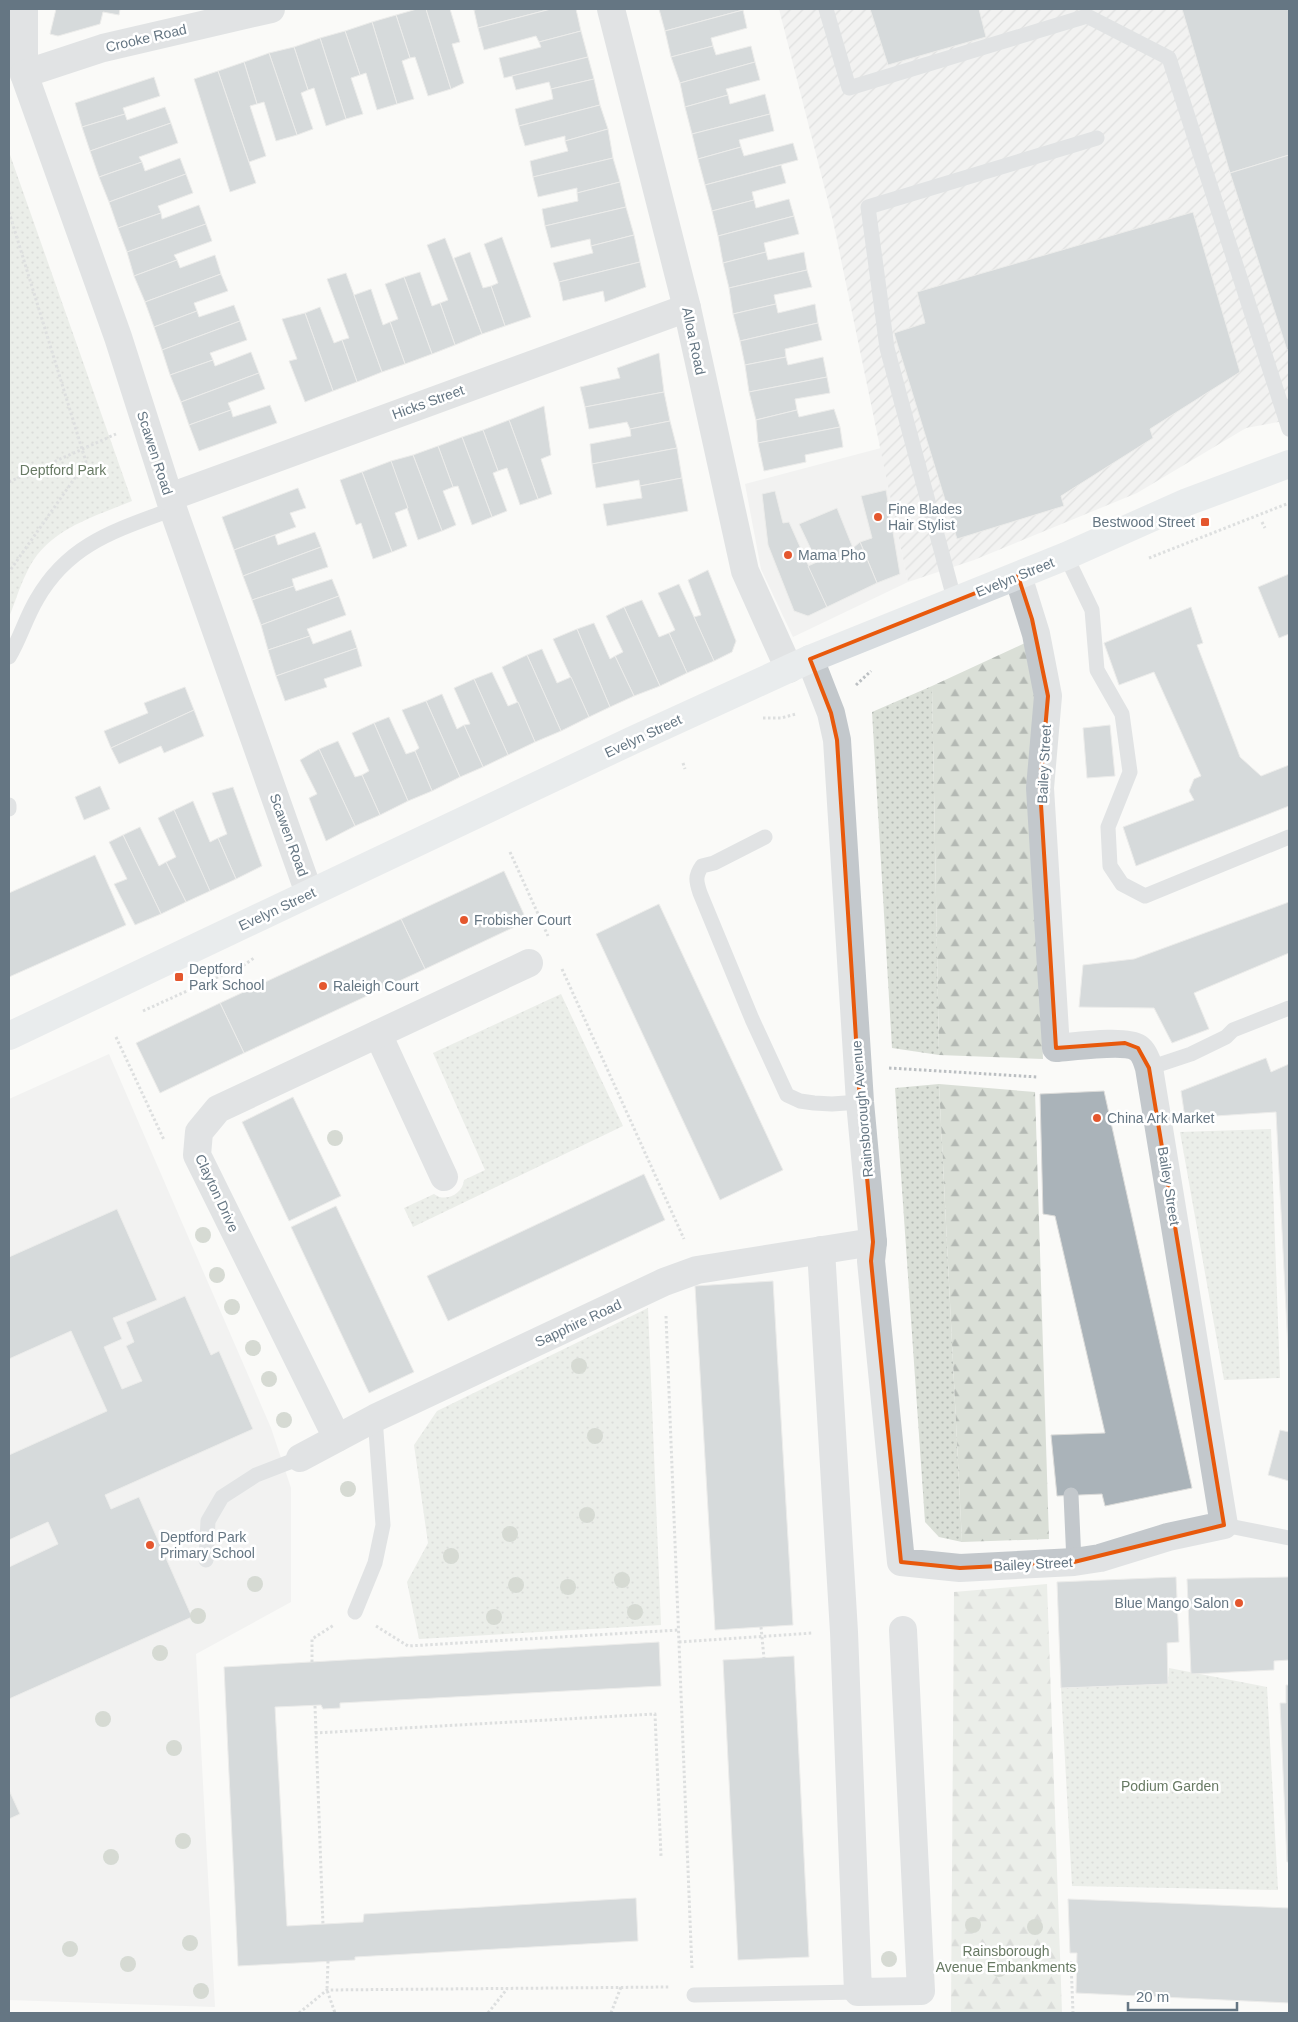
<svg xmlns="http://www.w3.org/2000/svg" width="1298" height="2022" viewBox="0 0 1298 2022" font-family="Arial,sans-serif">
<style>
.built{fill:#e8e9e9}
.industrial{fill:url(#industrial-furrows)}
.green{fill:url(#green-dots)}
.forest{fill:url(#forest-firs)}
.building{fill:#aab3b9;stroke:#dcdcda}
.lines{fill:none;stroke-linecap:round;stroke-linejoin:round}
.path{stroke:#bbbfc2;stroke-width:3;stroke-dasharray:2.5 2.5;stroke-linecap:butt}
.lane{stroke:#c3c8cc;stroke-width:15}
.street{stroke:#c3c8cc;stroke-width:28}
.primary{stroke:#d6dbdf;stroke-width:28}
.tree{fill:#aab4a7}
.marked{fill:none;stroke:#e8590c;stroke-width:4;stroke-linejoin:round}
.poi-dot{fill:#e4572e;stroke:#fff;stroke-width:2}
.labels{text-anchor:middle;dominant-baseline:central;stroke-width:5;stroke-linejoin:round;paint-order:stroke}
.street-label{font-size:14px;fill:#657683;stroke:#fff}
.park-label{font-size:14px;fill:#687a64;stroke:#fff}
.poi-label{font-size:14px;fill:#657683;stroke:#fff;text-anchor:start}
</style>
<defs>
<pattern id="industrial-furrows" width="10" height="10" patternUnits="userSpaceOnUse" patternTransform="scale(1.25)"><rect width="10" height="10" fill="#e8e9e9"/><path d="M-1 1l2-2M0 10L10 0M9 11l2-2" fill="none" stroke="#c0c1c2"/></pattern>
<pattern id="green-dots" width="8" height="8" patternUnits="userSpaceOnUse" patternTransform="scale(1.25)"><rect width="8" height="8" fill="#dadfd7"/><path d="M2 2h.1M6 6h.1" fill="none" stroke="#b4b9b4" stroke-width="1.8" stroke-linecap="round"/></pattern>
<pattern id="forest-firs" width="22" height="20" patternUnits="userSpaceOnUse" patternTransform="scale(1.25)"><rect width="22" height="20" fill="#dadfd7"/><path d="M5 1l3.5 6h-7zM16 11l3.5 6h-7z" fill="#b4b9b4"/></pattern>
</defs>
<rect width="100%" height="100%" fill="#fafaf8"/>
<!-- built -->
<g class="built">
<polygon points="881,448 908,582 793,637 761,569 745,484"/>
<polygon points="109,1054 271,1428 291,1488 291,1602 196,1654 215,2007 9,2000 9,1099"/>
</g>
<!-- industrial -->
<polygon class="industrial" points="779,9 1289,9 1289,420 1246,428 1137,493 974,560 908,582 833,221"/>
<!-- green -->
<g class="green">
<path d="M9 152 132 501C91 518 45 530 26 574 19 588 15 603 9 617Z"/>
<polygon points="932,686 939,1055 892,1048 872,712"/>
<path d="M561 994 623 1126 413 1227 404 1208 434 1194C445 1203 463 1194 464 1180L485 1170 433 1053Z"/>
<polygon points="939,1084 962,1542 939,1537 925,1522 895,1088"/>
<polygon points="1271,1129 1280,1378 1224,1380 1180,1132"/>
<polygon points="648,1308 661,1625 419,1639 407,1582 428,1543 414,1445 437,1411"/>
<polygon points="1169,1668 1267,1687 1278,1890 1072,1886 1061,1688 1168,1684"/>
</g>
<!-- forest -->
<g class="forest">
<polygon points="1025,643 1038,699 1032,777 1043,1059 939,1055 932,686"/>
<polygon points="939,1084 1035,1092 1049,1539 962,1542"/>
<polygon points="1047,1584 1062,2013 951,2013 954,1592"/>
</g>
<!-- building -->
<g class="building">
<polygon points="56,9 120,9 119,15 103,12 100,24 58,36 50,34"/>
<polygon points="417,9 426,9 451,89 428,96 415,57 410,58 396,15"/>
<polygon points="426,9 450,9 460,42 452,44 464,83 451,89"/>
<polygon points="480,9 551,9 478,28 474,10"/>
<polygon points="551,9 576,9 581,31 539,42 536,36 484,50 478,28"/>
<polygon points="659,9 742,9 743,10 665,31"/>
<polygon points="870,9 979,9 986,37 888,65"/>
<polygon points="1182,9 1288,9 1289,14 1289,155 1230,173"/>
<polygon points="743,10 747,28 711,38 713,46 671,57 665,31"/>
<polygon points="396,15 410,58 402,61 414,99 397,104 372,22"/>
<polygon points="372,22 397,104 377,110 366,73 360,75 345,31"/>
<polygon points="345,31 360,75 351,78 363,114 346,119 320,38"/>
<polygon points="581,31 588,57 504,78 499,58 541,47 539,42"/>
<polygon points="320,38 346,119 326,126 314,88 308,90 294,47"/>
<polygon points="713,46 716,55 751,46 755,62 680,83 671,57"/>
<polygon points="294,47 308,90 301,93 313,129 297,135 269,53"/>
<polygon points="269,53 297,135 276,141 264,102 257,104 244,62"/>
<polygon points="588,57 594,79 551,89 549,82 516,90 512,76"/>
<polygon points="244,62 257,104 250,106 266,156 249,162 218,71"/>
<polygon points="755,62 760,80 726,89 728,95 685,107 680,83"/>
<polygon points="218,71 256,183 230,192 194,79"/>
<polygon points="154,77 160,96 123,108 125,114 82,127 75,103"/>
<polygon points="594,79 600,105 519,126 515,109 553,99 551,89"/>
<polygon points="765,94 770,114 692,134 685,107 728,95 730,104"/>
<polygon points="600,105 608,129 565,141 565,136 525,146 519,126"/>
<polygon points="165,107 171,123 90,151 82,127 125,114 127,120"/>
<polygon points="770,114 774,131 739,140 741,147 698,159 692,134"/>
<polygon points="171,123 178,143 139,157 142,162 99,177 90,151"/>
<polygon points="608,129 613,158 533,177 530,161 568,151 565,141"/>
<polygon points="793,143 798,160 705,185 698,159 741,147 744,156"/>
<polygon points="1289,155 1289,349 1287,350 1230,173"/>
<polygon points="180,158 186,174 109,202 99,177 142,162 145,171"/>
<polygon points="613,158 620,182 577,193 577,188 538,197 533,177"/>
<polygon points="781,165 786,183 752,192 754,200 712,211 705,185"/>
<polygon points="186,174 193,193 158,206 161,213 118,228 109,202"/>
<polygon points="620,182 626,207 545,226 542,209 578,201 577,193"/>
<polygon points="789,199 794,216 718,236 712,211 754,200 756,208"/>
<polygon points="199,205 206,224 127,252 118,228 161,213 162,219"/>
<polygon points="626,207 634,235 591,246 590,239 551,248 545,226"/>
<polygon points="1193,212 1240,372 1150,429 1153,438 1061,496 1064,506 957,539 894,333 925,323 917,292"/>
<polygon points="794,216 799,234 764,243 766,252 723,263 718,236"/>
<polygon points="206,224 212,241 174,255 177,260 134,276 127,252"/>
<polygon points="634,235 640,262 559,282 553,263 593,253 591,246"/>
<polygon points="502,237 531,317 505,326 491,286 498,283 484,244"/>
<polygon points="445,238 482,334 455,345 440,303 448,300 427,245"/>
<polygon points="470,252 483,288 491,286 505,326 482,334 454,258"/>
<polygon points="766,252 768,260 804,252 807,270 729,288 723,263"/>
<polygon points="215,255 221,274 145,302 134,276 177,260 180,268"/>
<polygon points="640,262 646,287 605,302 603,291 563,301 559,282"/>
<polygon points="807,270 812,287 774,295 776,304 733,314 729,288"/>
<polygon points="420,272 432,306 440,303 455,345 432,354 404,277"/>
<polygon points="346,273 382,372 357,382 342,340 349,338 327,279"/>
<polygon points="221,274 228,291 194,303 197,311 154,327 145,302"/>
<polygon points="404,277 432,354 405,364 390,322 398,319 385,284"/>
<polygon points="371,289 383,325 390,322 405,364 382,372 354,295"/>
<polygon points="776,304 778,313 815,304 818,323 740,341 733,314"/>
<polygon points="234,305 240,321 162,350 154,327 197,311 199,317"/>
<polygon points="320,307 334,343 342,340 357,382 333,391 305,313"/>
<polygon points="305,313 333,391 305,402 289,361 297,359 282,319"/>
<polygon points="240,321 247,340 210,353 213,360 170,375 162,350"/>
<polygon points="818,323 822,340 785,349 786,357 745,365 740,341"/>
<polygon points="251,352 259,373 181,402 170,375 213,360 215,366"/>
<polygon points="659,353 664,392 585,407 580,387 620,378 617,368"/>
<polygon points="786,357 788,365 823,357 827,377 749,392 745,365"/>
<polygon points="259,373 265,389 228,403 231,410 189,425 181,402"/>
<polygon points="827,377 830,393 795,399 797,410 756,420 749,392"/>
<polygon points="664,392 670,421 630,429 627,422 589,429 585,407"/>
<polygon points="270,405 277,423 199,451 189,425 231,410 233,417"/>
<polygon points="544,406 551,455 541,459 552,494 538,499 509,420"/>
<polygon points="834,409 840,427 758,443 756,420 797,410 799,417"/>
<polygon points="509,420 538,499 520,505 507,468 498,471 483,430"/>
<polygon points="670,421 677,448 592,464 590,444 631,436 630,429"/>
<polygon points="840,427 843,447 805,455 806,462 764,471 758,443"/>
<polygon points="483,430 498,471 493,473 507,511 492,517 462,437"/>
<polygon points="462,437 492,517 472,525 458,486 453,487 438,446"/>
<polygon points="438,446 453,487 443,491 456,525 442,531 413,455"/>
<polygon points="677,448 682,478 640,486 639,480 596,488 592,464"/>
<polygon points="413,455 442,531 418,540 391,461"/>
<polygon points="391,461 408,508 395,513 407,546 392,552 362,472"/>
<polygon points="362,472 392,552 373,559 361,523 356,525 340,480"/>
<polygon points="682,478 688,511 607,526 603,504 642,498 640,486"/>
<polygon points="298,488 306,508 290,513 296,527 234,550 222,517"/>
<polygon points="886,490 900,574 877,583 860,542 872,538 861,496"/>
<polygon points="775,491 783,523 789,522 827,607 808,616 794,611 768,545 762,494"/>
<polygon points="837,508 853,548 860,542 877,583 827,607 808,566 817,562 799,524"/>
<polygon points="315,532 321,547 243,576 234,550 275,535 278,545"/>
<polygon points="321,547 328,567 292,579 294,586 252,600 243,576"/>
<polygon points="708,570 736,641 732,652 714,661 694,617 701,615 688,580"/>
<polygon points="1289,574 1289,634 1279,638 1258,587"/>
<polygon points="332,579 339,596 261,625 252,600 294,586 296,591"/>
<polygon points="679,584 714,661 687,673 669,633 675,630 658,593"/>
<polygon points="339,596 346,615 307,629 310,636 268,650 261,625"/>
<polygon points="642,600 659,637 669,633 687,673 660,686 624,607"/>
<polygon points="624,607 660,686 634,696 615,656 623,652 606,616"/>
<polygon points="1191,607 1203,643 1197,645 1240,757 1261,776 1289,765 1289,806 1136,866 1123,827 1194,800 1189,791 1194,779 1201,776 1154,672 1119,685 1104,643"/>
<polygon points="594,623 610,659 615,656 634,696 610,707 577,629"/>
<polygon points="577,629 610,707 589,717 553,639"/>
<polygon points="351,630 357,648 276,676 268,650 310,636 313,644"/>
<polygon points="357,648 362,666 324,679 327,687 285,701 276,676"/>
<polygon points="542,649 557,683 571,677 589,717 561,731 527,655"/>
<polygon points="527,655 561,731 535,742 502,667"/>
<polygon points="492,672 508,706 518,702 535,742 508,755 474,679"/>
<polygon points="474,679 508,755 483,767 464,725 470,724 454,688"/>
<polygon points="185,687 194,710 111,748 104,731 148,713 144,703"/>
<polygon points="442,694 457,729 464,725 483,767 460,777 426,701"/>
<polygon points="426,701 460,777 432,791 415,751 419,748 402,710"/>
<polygon points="194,710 204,736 164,753 161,746 119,764 111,748"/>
<polygon points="389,717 406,754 415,751 432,791 408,801 374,723"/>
<polygon points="374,723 408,801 380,815 362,775 369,771 352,733"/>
<polygon points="1110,725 1115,776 1087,778 1083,728"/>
<polygon points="338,741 355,777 362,775 380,815 355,826 319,749"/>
<polygon points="319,749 355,826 326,841 309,798 317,794 300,760"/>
<polygon points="100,786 110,809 84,820 75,797"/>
<polygon points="233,787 262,866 236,879 218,838 227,834 212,793"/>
<polygon points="193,801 210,842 218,838 236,879 210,891 174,810"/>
<polygon points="174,810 210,891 186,902 166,862 176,857 158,818"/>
<polygon points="140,827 159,866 166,862 186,902 161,914 123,835"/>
<polygon points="123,835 161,914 135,925 114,884 127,879 109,842"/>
<polygon points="95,855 126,925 9,977 9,893"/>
<polygon points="504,871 527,921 425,969 401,919"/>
<polygon points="1289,902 1289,953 1194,993 1209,1029 1172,1043 1154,1008 1079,1007 1083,965 1134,959"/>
<polygon points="659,904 783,1170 720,1200 596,934"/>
<polygon points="401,919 425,969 244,1053 220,1003"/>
<polygon points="220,1003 244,1053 160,1093 136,1043"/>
<polygon points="1266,1058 1271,1072 1289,1064 1289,1369 1276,1112 1185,1118 1181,1091"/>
<polygon points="1104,1091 1192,1488 1105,1506 1102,1494 1057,1496 1051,1435 1105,1433 1055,1216 1043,1214 1040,1094"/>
<polygon points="293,1097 341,1196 289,1221 242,1122"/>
<polygon points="644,1174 665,1220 448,1321 427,1276"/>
<polygon points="336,1206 414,1372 369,1393 291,1227"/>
<polygon points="117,1209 157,1300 113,1318 122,1339 104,1347 122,1389 142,1381 126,1346 134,1342 126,1322 185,1296 211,1355 219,1351 253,1429 105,1495 111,1509 139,1497 192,1617 9,1699 9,1567 58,1544 48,1522 9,1540 9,1455 107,1411 71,1331 9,1359 9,1257"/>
<polygon points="773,1281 793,1625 715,1630 695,1286"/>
<polygon points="1280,1430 1289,1432 1289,1481 1268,1475"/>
<polygon points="1176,1577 1179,1642 1167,1643 1168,1684 1061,1688 1057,1582"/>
<polygon points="1289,1577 1289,1660 1274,1661 1274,1670 1191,1674 1187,1579"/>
<polygon points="659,1642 661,1686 340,1703 340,1708 323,1709 321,1705 275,1707 287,1926 363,1922 364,1914 636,1898 638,1941 355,1957 355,1960 238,1966 224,1667"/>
<polygon points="794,1656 809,1957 738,1960 723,1660"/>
<polygon points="1286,1685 1289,1685 1289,1862 1287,1862 1280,1703 1286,1703"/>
<polygon points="9,1790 20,1814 9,1819"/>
<polygon points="1068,1899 1289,1908 1289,2003 1076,1993 1077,1953 1070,1953"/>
</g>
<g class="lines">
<!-- path -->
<g class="path">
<polyline points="9,212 86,462 9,572"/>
<polyline points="9,482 116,434"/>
<polyline points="1262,522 1265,528"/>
<polyline points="1149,558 1289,503"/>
<polyline points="856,685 871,671"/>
<polyline points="763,718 781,718 796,714"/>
<polyline points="683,763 685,769"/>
<polyline points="510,852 548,936"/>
<polyline points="562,969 684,1239"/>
<polyline points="227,980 229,984"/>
<polyline points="143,1011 244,965 254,958"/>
<polyline points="116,1037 164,1140"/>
<polyline points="889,1068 1038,1077"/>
<polyline points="666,1316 692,1970"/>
<polyline points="376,1626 408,1646 679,1630"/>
<polyline points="761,1627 764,1658"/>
<polyline points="679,1642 813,1633"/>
<polyline points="312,1662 312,1639 334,1625"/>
<polyline points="315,1706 323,1925"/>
<polyline points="315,1733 655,1714 661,1856"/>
<polyline points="328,1961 327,1990 335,2013"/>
<polyline points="1071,1961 1073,2013"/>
<polyline points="299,2013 327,1990 670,1987"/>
<polyline points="488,2013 507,1989"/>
<polyline points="611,2013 621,1987"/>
</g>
<!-- lane -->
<g class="lane">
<polyline points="826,9 849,88 1087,16 1169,58 1289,429"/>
<polyline points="1066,556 1092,610 1097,670 1122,714 1130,772 1108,827 1110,866 1122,884 1145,896 1289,837"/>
<polyline points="955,602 887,348 868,207 1097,138"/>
<path d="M9 657C20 639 26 617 37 599 69 543 117 530 173 509"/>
<polyline points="9,805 9,809"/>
<path d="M765 837 714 863 702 866C695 876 696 881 700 893L752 1019 787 1095 800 1101 814 1103 832 1104 860 1102"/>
<polyline points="1149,1068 1191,1054 1226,1037 1233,1030 1289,1008"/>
<polyline points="1071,1495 1074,1562"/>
<polyline points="1224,1525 1289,1538"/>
<polyline points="206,1560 208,1521 222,1497 256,1475 300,1458"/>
<polyline points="355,1612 375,1563 383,1525 375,1418"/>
<polyline points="694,1995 858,1992"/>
</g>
<!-- street -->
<g class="street">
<polyline points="24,9 24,74 118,337 173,509 309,893"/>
<polyline points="611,9 687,308 745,571 789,669"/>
<polyline points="24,74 103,48 271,9"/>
<polyline points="170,497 687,308"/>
<path d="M810 659 831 713 837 740 860 1102 873 1242 871 1261 901 1562 960 1568 1074 1562 1100 1558 1168 1537 1224 1525 1149 1068C1147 1061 1144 1052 1138 1048 1125 1039 1072 1047 1056 1048L1040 788 1048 696 1036 634 1018 576"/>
<polyline points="378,1034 444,1177"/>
<polyline points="821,1250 844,1632 858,1992 921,1991 903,1630"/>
<polyline points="337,1438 197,1155 199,1132 218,1109 529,963"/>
<polyline points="300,1458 375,1418 664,1282 697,1270 873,1242"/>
</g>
<!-- primary -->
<polyline class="primary" points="9,1036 631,741 810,659 1066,556 1187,502 1289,464"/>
</g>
<!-- trees -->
<g class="tree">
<circle cx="335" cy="1138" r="8"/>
<circle cx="203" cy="1235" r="8"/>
<circle cx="217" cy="1275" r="8"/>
<circle cx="232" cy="1307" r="8"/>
<circle cx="253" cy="1348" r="8"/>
<circle cx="579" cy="1366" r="8"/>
<circle cx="269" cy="1379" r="8"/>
<circle cx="284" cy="1420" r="8"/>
<circle cx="595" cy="1436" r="8"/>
<circle cx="348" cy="1489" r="8"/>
<circle cx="587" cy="1515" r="8"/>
<circle cx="510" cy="1534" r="8"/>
<circle cx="451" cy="1556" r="8"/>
<circle cx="622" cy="1580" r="8"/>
<circle cx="255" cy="1584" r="8"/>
<circle cx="516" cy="1585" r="8"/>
<circle cx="568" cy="1587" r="8"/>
<circle cx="635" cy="1612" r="8"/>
<circle cx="198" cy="1616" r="8"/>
<circle cx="494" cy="1617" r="8"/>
<circle cx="160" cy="1653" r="8"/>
<circle cx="103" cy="1719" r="8"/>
<circle cx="174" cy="1748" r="8"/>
<circle cx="183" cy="1841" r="8"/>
<circle cx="111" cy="1857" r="8"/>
<circle cx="973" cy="1925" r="8"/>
<circle cx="1035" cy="1927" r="8"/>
<circle cx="190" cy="1943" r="8"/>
<circle cx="70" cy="1949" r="8"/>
<circle cx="889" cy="1959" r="8"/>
<circle cx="128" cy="1964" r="8"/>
<circle cx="999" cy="1969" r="8"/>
<circle cx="201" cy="1991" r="8"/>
</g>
<!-- marked area -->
<path d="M0 0H1298V2022H0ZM1018 576 1032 619 1048 696 1040 788 1056 1048 1125 1043 1138 1048 1149 1068 1224 1525 1074 1562 960 1568 901 1562 871 1261 873 1242 860 1102 837 740 831 713 810 659Z" fill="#fafaf8" fill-opacity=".55" fill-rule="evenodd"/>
<path class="marked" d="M1018 576 1032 619 1048 696 1040 788 1056 1048 1125 1043 1138 1048 1149 1068 1224 1525 1074 1562 960 1568 901 1562 871 1261 873 1242 860 1102 837 740 831 713 810 659Z"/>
<!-- markers -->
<g class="poi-dot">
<circle cx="878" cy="517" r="5"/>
<rect x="1200" y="517" width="10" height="10" rx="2.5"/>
<circle cx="788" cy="555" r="5"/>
<circle cx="464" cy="920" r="5"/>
<rect x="174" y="972" width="10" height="10" rx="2.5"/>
<circle cx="323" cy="986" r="5"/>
<circle cx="1097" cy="1118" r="5"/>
<circle cx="150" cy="1545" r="5"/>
<circle cx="1239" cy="1603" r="5"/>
</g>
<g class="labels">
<!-- street labels -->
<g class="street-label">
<text transform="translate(146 38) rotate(-13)">Crooke Road</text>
<text transform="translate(694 341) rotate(78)">Alloa Road</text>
<text transform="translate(428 402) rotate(-20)">Hicks Street</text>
<text transform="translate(155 453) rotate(72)">Scawen Road</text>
<text transform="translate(1015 577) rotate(-22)">Evelyn Street</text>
<text transform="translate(643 736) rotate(-25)">Evelyn Street</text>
<text transform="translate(1044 764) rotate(-87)">Bailey Street</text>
<text transform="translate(289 835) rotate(70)">Scawen Road</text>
<text transform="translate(277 909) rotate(-25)">Evelyn Street</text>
<text transform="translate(862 1109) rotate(-95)">Rainsborough Avenue</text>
<text transform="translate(1169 1186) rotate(81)">Bailey Street</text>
<text transform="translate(217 1193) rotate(65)">Clayton Drive</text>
<text transform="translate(578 1323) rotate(-25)">Sapphire Road</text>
<text transform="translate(1033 1564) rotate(-3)">Bailey Street</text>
</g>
<!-- park labels -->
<g class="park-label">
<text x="63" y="470">Deptford Park</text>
<text x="1170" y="1786">Podium Garden</text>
<text x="1006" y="1951">Rainsborough<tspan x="1006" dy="16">Avenue Embankments</tspan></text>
</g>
<!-- poi labels -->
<g class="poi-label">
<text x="888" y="509">Fine Blades<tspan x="888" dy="16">Hair Stylist</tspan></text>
<text x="1195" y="522" text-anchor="end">Bestwood Street</text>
<text x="798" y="555">Mama Pho</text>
<text x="474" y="920">Frobisher Court</text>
<text x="189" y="969">Deptford<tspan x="189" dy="16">Park School</tspan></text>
<text x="333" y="986">Raleigh Court</text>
<text x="1107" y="1118">China Ark Market</text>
<text x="160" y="1537">Deptford Park<tspan x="160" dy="16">Primary School</tspan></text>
<text x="1229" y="1603" text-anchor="end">Blue Mango Salon</text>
</g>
</g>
<!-- border -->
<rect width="1298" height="2022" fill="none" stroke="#657683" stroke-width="20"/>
<!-- scale -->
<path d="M1128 2002v8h109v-8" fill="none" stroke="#657683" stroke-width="2.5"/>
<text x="1136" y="2002" font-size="15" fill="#657683" stroke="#ffffff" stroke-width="4" paint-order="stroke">20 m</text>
</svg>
